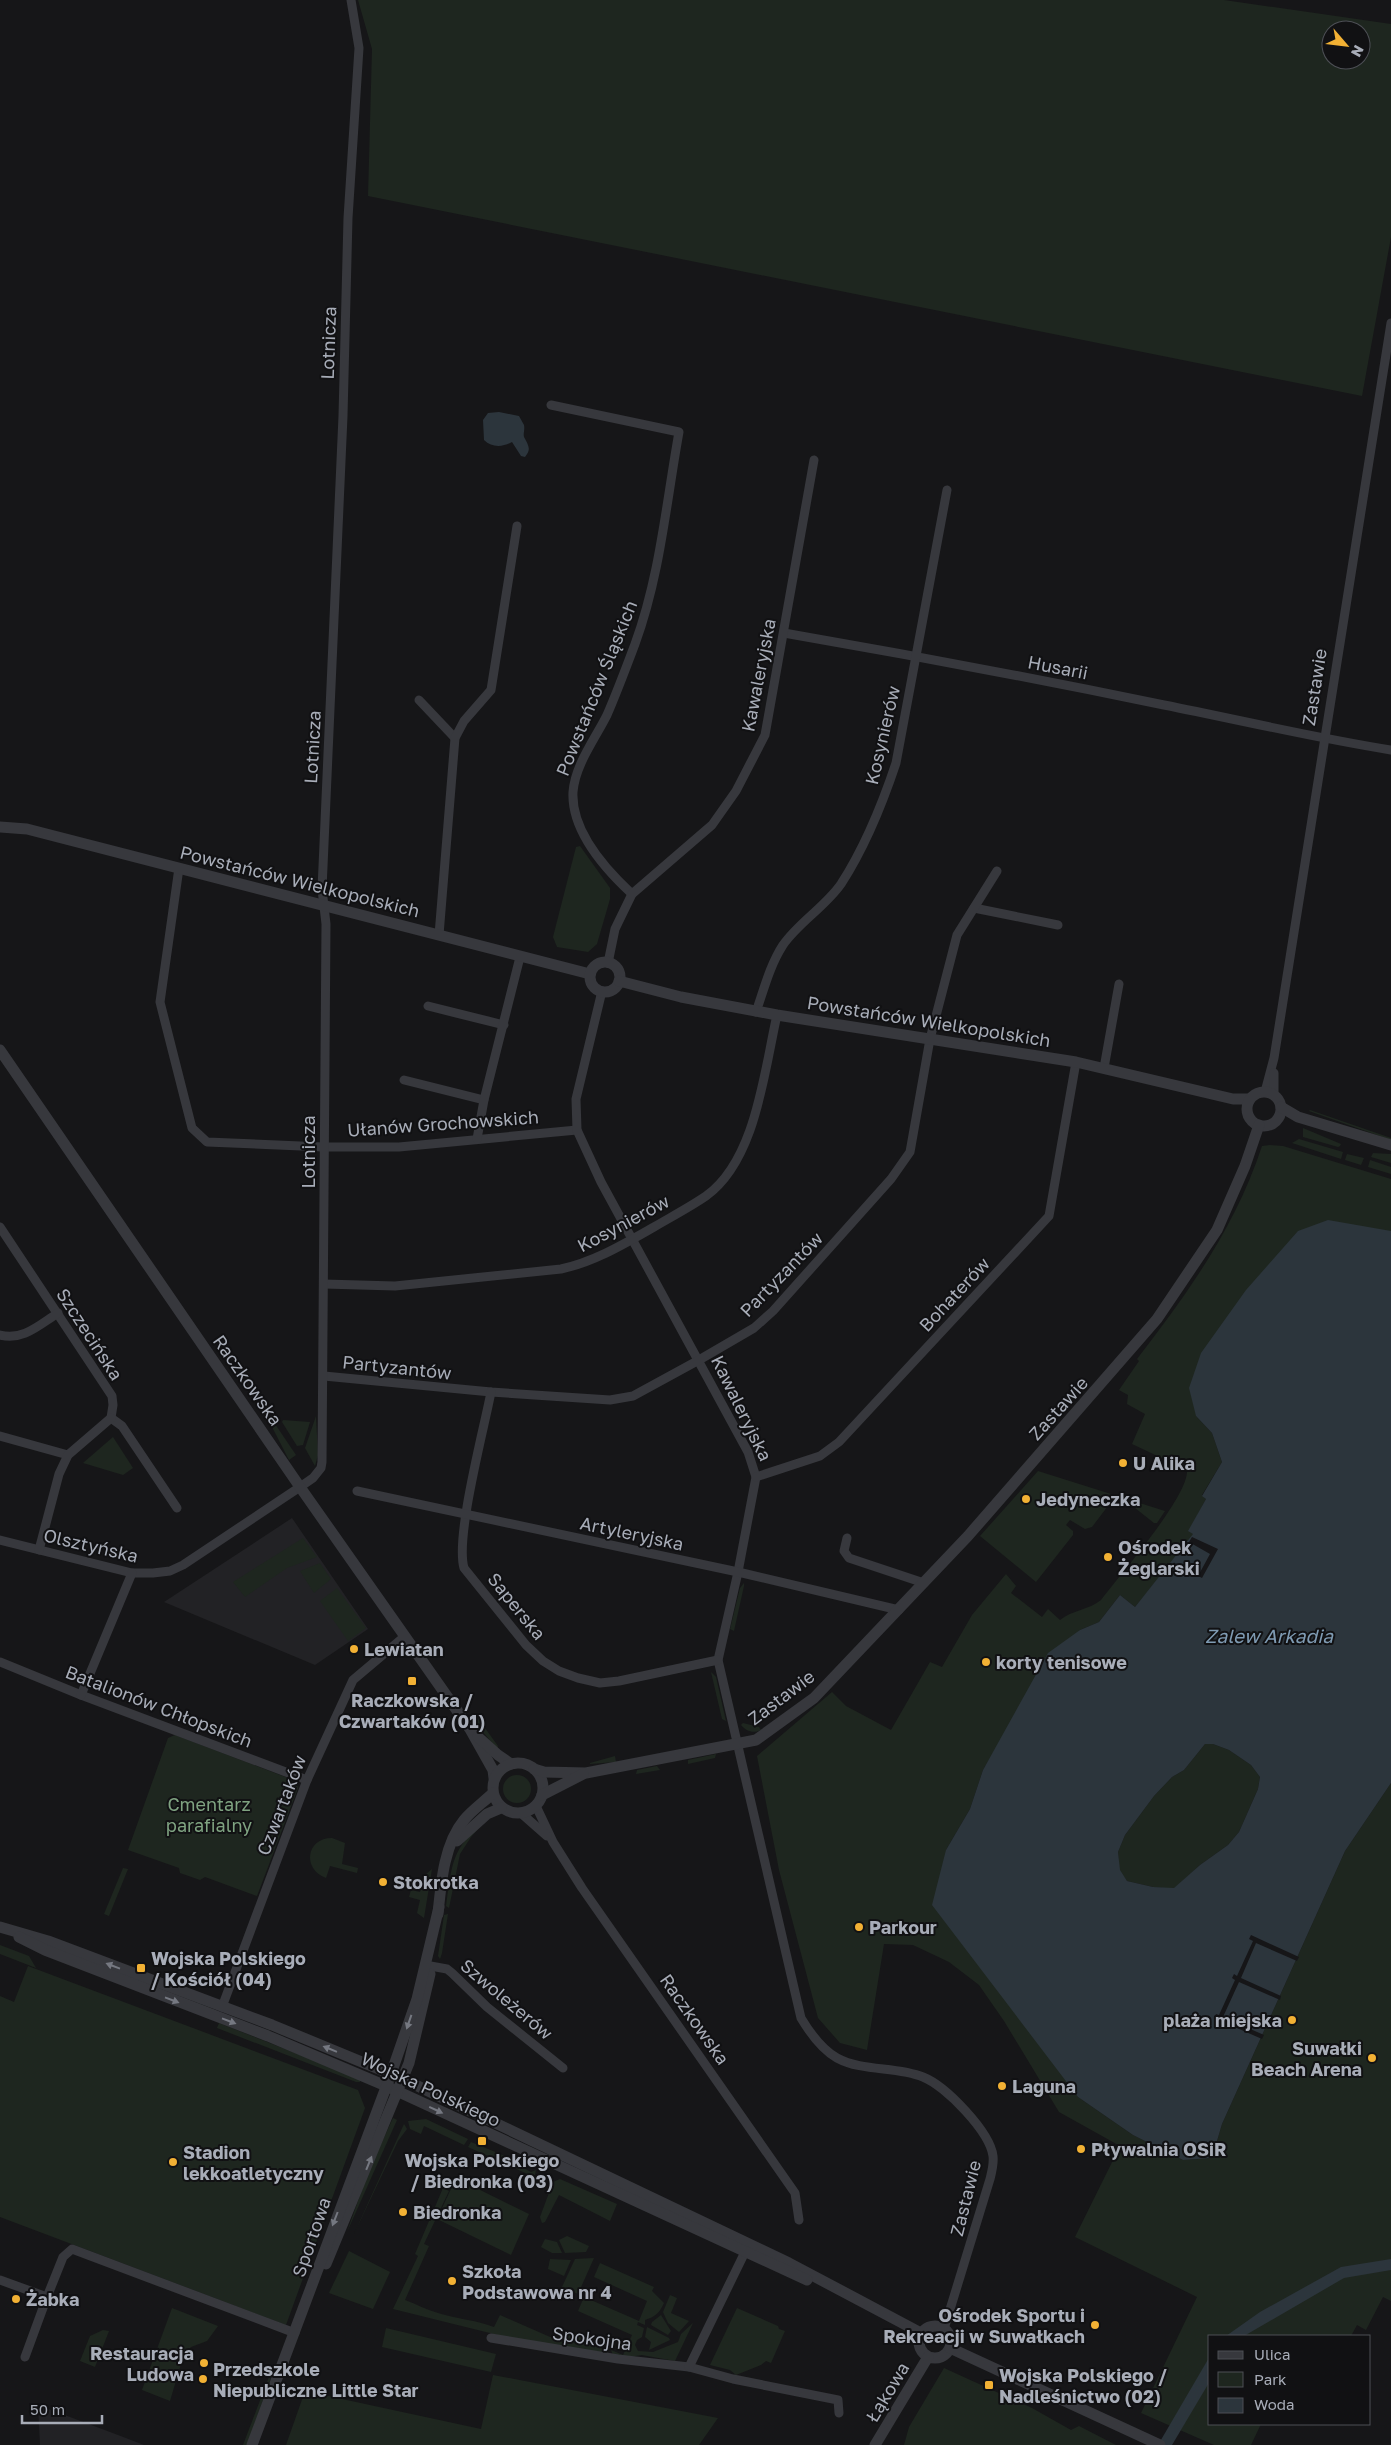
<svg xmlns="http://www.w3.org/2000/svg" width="1391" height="2445" viewBox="0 0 1391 2445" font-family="'Golos Text',sans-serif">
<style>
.built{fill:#222225}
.green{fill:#1e261f;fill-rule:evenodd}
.water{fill:#2c353c;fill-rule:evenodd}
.pier{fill:#161618}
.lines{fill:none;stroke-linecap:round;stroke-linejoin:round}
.minor{stroke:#37383d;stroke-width:9}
.tertiary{stroke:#37383d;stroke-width:11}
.oneway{fill:#757881}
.poi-dot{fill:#f2b134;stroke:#111113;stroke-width:2}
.labels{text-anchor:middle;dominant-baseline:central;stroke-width:4;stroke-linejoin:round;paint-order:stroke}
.street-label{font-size:18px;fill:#a8adb8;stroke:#111113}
.poi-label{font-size:18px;font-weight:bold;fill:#a8adb8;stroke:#111113;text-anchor:start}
.park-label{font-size:18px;fill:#7fa381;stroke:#111113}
.water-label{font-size:19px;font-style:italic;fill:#7f9bb3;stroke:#111113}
</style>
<rect width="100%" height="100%" fill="#161618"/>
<!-- built -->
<g class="built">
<polygon points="292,1518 368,1629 315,1665 164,1602"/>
<polygon points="38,2405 118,2435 144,2445 40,2445"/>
</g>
<!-- green -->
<g class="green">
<path d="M358 0H1224L1391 24V237L1362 396 368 196 372 49ZM1331 30H1361V60H1331Z"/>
<polygon points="580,846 610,888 610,899 597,944 588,952 557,947 553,937 576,847"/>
<polygon points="1310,1110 1391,1138 1391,1140 1309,1111"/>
<polygon points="1303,1128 1341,1144 1340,1146 1338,1147 1303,1137"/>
<polygon points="1299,1139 1343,1152 1341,1159 1292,1143"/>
<path d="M1270 1145 1283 1146 1391 1179V1231L1387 1232 1196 1416 1212 1433 1222 1462 1202 1495 1206 1499 1189 1531 1194 1534 1189 1542 1135 1607 1120 1595 1099 1622 1080 1630 1012 1721 983 1770 970 1809 946 1850 1078 2097 1133 2135 1183 2160 1212 2158 1222 2124 1345 1851 1391 1783V2301L1383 2297 1366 2330 1357 2325 1351 2336H1210V2424H1261L1251 2445H1214L1141 2413 1197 2297 1075 2237 1120 2146 1059 2112 1004 2021 979 1985 949 1962 913 1945 884 1944 867 2050 840 2043 818 2018 779 1870 757 1756 832 1692 846 1706 891 1730 930 1662 942 1667 972 1615 1006 1574 1016 1586 1011 1593 1042 1617 1048 1609 1060 1620C1072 1610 1089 1610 1101 1600 1119 1576 1189 1496 1187 1470L1132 1444 1145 1414 1127 1404 1128 1395 1119 1390 1139 1361 1137 1359C1188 1293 1236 1226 1262 1146Z"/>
<polygon points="1373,1153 1391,1154 1391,1163 1371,1157"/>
<polygon points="1347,1154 1364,1158 1361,1165 1345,1160"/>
<polygon points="1370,1160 1391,1167 1391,1174 1368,1167"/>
<polygon points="316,1416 318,1455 315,1466 305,1448"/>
<polygon points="283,1420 310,1422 303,1445 297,1446 282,1422"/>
<polygon points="273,1421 296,1455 289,1460 270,1423"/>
<polygon points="113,1437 133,1468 123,1475 83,1463"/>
<polygon points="1038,1471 1165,1511 1157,1523 1154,1523 1135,1508 1111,1502 1092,1527 1085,1529 1070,1520 1066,1525 1073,1531 1073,1535 1036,1582 980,1536"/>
<polygon points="303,1538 317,1557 287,1568 245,1597 233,1582"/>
<polygon points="320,1563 331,1579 314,1593 300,1571"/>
<polygon points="744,1583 744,1586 734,1631 730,1629 740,1588"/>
<polygon points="337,1588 366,1628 348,1641 320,1601"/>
<polygon points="711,1672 716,1677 726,1721 722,1719"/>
<polygon points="477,1717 498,1746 497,1749 474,1721"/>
<path d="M743 1723 759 1727 761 1730C753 1734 746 1731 741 1725Z"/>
<polygon points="175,1735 296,1781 298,1788 257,1896 205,1877 200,1880 180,1873 179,1868 128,1850 168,1738"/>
<polygon points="1205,1744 1213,1744 1229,1750 1251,1765 1260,1777 1258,1789 1239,1832 1228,1845 1200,1865 1174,1889 1153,1887 1127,1881 1119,1870 1118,1852 1125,1835 1154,1796 1172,1777 1184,1770"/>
<polygon points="716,1754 715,1758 688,1764 688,1760"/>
<polygon points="615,1756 616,1762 590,1764 590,1763"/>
<polygon points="657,1766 660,1770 636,1774 637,1770"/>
<circle cx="517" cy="1789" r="14"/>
<path d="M485 1821 471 1837 460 1854 449 1908 446 1906C452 1865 451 1848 485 1821Z"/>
<path d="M332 1838 345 1843 342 1864 358 1868 357 1873 330 1866 326 1878C302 1869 306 1838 332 1838Z"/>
<polygon points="123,1868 128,1869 109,1916 104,1914"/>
<polygon points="432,1869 424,1918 417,1913 420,1900 409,1897 411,1890 420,1892 424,1876"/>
<polygon points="448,1914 442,1953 440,1959 438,1956 444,1915"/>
<polygon points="0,1945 29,1956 36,1968 0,1954"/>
<polygon points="28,1966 358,2090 365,2108 286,2325 0,2217 0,1996 14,2002"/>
<polygon points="219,2023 361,2079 360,2082 356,2082 217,2028"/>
<polygon points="393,2118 397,2120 347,2232 369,2170"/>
<polygon points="426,2119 468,2139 464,2145 424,2126 421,2134 410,2129 408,2121"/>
<polygon points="404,2124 407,2129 398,2141 354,2234"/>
<polygon points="471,2142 515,2160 516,2164 531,2172 536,2170 535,2175 532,2176 468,2147"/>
<polygon points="456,2178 529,2214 511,2255 437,2219"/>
<polygon points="560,2179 617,2204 610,2221 559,2195 545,2222 542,2223 540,2217 553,2182"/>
<path d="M443 2188 449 2191 424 2244 429 2246 405 2300C416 2304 427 2310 438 2313 457 2319 476 2320 494 2327L500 2315 557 2340 562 2330 602 2346 601 2348 610 2354 510 2338 393 2309 418 2256 415 2254Z"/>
<polygon points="567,2236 589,2246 586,2252 565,2253 559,2240"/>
<polygon points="545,2239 557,2242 562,2253 552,2253 541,2247"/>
<polygon points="349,2251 390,2272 373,2309 329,2293"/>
<polygon points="594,2258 578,2294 562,2287 575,2259"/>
<polygon points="550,2259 571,2260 564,2276 548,2269"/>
<path d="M600 2263 654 2287 652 2291 664 2303C659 2314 654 2317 645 2320V2325L638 2322 637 2325 644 2328 642 2337 637 2340 635 2345 638 2351 653 2352 678 2342 681 2334 693 2323 675 2361 642 2355 629 2357 613 2355 611 2350 623 2355 632 2335 578 2311 584 2297 639 2321 647 2301 594 2277Z"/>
<polygon points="670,2295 677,2298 671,2313 689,2321 679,2332 668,2323 663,2312"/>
<polygon points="172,2308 218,2326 207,2341 191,2347 183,2357 170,2401 142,2390"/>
<polygon points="737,2308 778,2326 779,2329 785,2331 771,2363 766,2361 761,2365 736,2375 730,2370 710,2365"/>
<polygon points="661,2315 671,2331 668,2335 651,2325 652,2322"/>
<polygon points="647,2327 669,2338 670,2340 649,2350 651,2342 645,2337"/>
<polygon points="386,2328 496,2354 491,2372 382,2347"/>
<polygon points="103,2330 109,2331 95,2367 80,2361 90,2336"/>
<polygon points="944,2368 1032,2408 1071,2430 1079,2426 1116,2445 904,2445 909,2427"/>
<polygon points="272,2369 273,2372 247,2445 243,2445"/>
<polygon points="493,2375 718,2418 699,2445 286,2445 305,2391 481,2429"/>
</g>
<!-- water -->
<g class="water">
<path d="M499 412 519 416 524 425C525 430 523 433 524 437 528 445 532 449 525 457L521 456 512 442C503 447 492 448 484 440L483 420 488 413Z"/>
<path d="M1328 1220 1391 1231V1783L1345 1851 1222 2124 1212 2158 1183 2160 1133 2135 1078 2097 932 1905 946 1850 970 1809 983 1770 1048 1653 1080 1630 1099 1622 1120 1595 1135 1607 1193 1534 1188 1531 1206 1499 1202 1496 1222 1462 1212 1433 1196 1416 1189 1388 1201 1353 1246 1290 1298 1231ZM1205 1744H1213L1229 1750 1251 1765 1260 1777 1258 1789 1239 1832 1228 1845 1200 1865 1174 1888 1153 1887 1127 1881 1120 1870 1118 1852 1125 1835 1154 1796 1172 1777 1184 1770Z"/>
<polygon points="1391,2259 1391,2270 1344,2278 1244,2336 1226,2336 1260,2312 1341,2267"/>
<polygon points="1210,2356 1210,2381 1172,2445 1158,2445"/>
</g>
<!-- pier -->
<g class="pier">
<polygon points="1192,1537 1218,1549 1202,1578 1198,1576 1210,1554 1189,1542"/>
<polygon points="1251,1935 1299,1957 1297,1961 1256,1943 1241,1978 1281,1996 1280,2000 1239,1982 1223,2017 1264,2035 1262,2039 1214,2018 1216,2014 1219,2015 1235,1980 1232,1978 1234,1974 1237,1976 1253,1941 1249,1939"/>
</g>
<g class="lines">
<!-- minor -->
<g class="minor">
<path d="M551 405 679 432C666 504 660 576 635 644 626 668 617 692 607 715 595 739 575 765 573 792 571 831 605 869 632 894"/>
<path d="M784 633C911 655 1038 679 1164 705 1240 720 1315 738 1391 750"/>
<polyline points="419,700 455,738"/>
<polyline points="179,868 160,1002 192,1128 207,1142 324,1147 399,1147 577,1130"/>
<polyline points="974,908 1058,925"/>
<polyline points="439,935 455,738 464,721 491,690 517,526"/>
<polyline points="608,963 615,929 632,894 712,825 736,791 765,735 814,460"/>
<path d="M602 991 576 1099 577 1130 601 1182 748 1452 756 1477 738 1572 718 1660 801 2018C810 2033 821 2049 837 2058 863 2072 896 2066 923 2077 946 2086 990 2132 993 2156 994 2164 992 2171 990 2179L944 2329"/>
<polyline points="428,1006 504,1025"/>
<path d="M756 1012C764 989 770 965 783 945 799 922 825 907 841 884 865 847 882 805 896 763L947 490"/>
<polyline points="1104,1068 1119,984"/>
<polyline points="404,1080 484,1100"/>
<polyline points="1265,1092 1274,1058 1391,323"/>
<polyline points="1274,1094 1274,1073"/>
<polyline points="477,1139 484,1100 520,957"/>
<polyline points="0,1227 112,1396 113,1405 111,1418 122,1426 177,1508"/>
<path d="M324 1284 395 1286 561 1269C594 1262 624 1244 654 1227 671 1217 690 1207 706 1196 756 1160 764 1072 777 1015"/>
<path d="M0 1335C23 1341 39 1325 58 1313"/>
<polyline points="324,1376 491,1392 610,1400 633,1396 699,1360 754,1328 773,1311 891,1179 910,1152 930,1039 957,935 997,871"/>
<path d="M491 1392C484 1429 455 1537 464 1568L526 1645 543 1661 559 1671 578 1678 600 1683 619 1681 718 1660"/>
<polyline points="0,1436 68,1455"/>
<polyline points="756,1477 820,1456 839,1442 1049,1216 1076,1062"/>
<polyline points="357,1491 738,1572 899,1610"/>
<polyline points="847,1538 844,1551 849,1558 924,1583"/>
<polyline points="0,1540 132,1573 153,1573 170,1571 183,1565 300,1487 313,1478 321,1468 322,1462 326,924 322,889 343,416 348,218 359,48 351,0"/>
<polyline points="39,1550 59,1474 68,1455 111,1418"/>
<polyline points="0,1662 81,1695 307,1780"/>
<polyline points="81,1695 132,1573"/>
<polyline points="536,1806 553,1842 582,1888 795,2193 799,2220"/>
<polyline points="522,1814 547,1836"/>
<polyline points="425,1965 447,1969 452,1973 487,2007 563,2068"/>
<polyline points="222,2007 307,1780 353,1680 404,1637"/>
<polyline points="0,2280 47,2297 25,2357"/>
<polyline points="47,2297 63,2257 72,2249 295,2333"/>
<polyline points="491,2338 618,2359 689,2367 733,2379 838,2400 839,2413"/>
<polyline points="689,2367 745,2252"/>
</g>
<!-- tertiary -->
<g class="tertiary">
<polyline points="0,827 27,829 58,837 590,974"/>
<circle cx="605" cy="977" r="15"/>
<polyline points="619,981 681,997 777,1015 1076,1062 1233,1099 1250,1099"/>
<polyline points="0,1050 300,1487 470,1729 493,1770 494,1778"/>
<circle cx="1264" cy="1109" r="17"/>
<polyline points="1281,1107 1298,1117 1391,1145"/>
<polyline points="478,1737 498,1755 511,1764"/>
<circle cx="518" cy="1788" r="25"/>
<polyline points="534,1769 544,1772 586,1773 756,1740 814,1698 968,1536 1157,1319 1217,1230 1245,1166 1259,1125"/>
<polyline points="542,1795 583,1774"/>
<polyline points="457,1841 487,1814 501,1808"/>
<path d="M438 1914C441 1883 444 1844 464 1820 472 1810 484 1802 493 1793"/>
<polyline points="0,1927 48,1941 272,2025 403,2079 789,2263 921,2333"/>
<polyline points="19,1937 45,1950 268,2036 386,2086 807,2280"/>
<polyline points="326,2264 409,2063 430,1974"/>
<circle cx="935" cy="2342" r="16"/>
<polyline points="950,2348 1160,2445"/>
<polyline points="252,2445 391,2074 417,1999 439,1907"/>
<polyline points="875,2445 928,2357"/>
</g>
</g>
<!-- one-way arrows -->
<defs><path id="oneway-solid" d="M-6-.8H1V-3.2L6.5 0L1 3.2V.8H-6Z" transform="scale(1.25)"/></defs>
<g class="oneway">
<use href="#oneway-solid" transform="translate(113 1966) rotate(-159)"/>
<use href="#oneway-solid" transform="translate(172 2000) rotate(21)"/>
<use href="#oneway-solid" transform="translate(229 2021) rotate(21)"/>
<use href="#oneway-solid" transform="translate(409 2022) rotate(109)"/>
<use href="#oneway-solid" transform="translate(330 2049) rotate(-158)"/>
<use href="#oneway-solid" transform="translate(436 2110) rotate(25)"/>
<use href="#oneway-solid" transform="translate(369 2163) rotate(-68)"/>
<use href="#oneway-solid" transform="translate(335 2219) rotate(111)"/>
</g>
<!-- markers -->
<g class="poi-dot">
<circle cx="1123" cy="1463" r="5"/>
<circle cx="1026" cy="1499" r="5"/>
<circle cx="1108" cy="1557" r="5"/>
<circle cx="354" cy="1649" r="5"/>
<circle cx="986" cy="1662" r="5"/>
<rect x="407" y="1676" width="10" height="10" rx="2.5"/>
<circle cx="383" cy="1882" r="5"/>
<circle cx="859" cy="1927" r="5"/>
<rect x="136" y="1963" width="10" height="10" rx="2.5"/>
<circle cx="1292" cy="2020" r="5"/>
<circle cx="1372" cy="2058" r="5"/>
<circle cx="1002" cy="2086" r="5"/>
<rect x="477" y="2136" width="10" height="10" rx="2.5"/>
<circle cx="1081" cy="2149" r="5"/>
<circle cx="173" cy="2162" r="5"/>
<circle cx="403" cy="2212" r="5"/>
<circle cx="452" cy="2281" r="5"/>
<circle cx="16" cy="2299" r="5"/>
<circle cx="1095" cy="2325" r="5"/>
<circle cx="204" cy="2363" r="5"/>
<circle cx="203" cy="2379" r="5"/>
<rect x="984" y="2380" width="10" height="10" rx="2.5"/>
</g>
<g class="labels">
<!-- street labels -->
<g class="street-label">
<text transform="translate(328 343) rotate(-88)">Lotnicza</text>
<text transform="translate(1058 667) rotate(11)">Husarii</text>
<text transform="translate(758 675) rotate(-79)">Kawaleryjska</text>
<text transform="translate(1314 687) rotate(-81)">Zastawie</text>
<text transform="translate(596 688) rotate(-68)">Powstańców Śląskich</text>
<text transform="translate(882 735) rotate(-77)">Kosynierów</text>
<text transform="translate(312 747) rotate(-87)">Lotnicza</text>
<text transform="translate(300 881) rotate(14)">Powstańców Wielkopolskich</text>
<text transform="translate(929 1021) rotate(9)">Powstańców Wielkopolskich</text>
<text transform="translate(443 1123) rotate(-4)">Ułanów Grochowskich</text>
<text transform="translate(308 1152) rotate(-90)">Lotnicza</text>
<text transform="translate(623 1223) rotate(-28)">Kosynierów</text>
<text transform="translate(781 1274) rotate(-46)">Partyzantów</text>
<text transform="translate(954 1294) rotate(-47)">Bohaterów</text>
<text transform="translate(90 1334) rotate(57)">Szczecińska</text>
<text transform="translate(397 1367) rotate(6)">Partyzantów</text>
<text transform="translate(248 1380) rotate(55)">Raczkowska</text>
<text transform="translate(742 1408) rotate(64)">Kawaleryjska</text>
<text transform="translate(1058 1408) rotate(-48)">Zastawie</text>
<text transform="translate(632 1533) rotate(12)">Artyleryjska</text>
<text transform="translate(91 1545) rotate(13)">Olsztyńska</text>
<text transform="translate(517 1606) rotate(51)">Saperska</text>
<text transform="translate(781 1697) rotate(-37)">Zastawie</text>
<text transform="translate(159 1706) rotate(21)">Batalionów Chłopskich</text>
<text transform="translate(281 1805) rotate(-69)">Czwartaków</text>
<text transform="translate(507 1999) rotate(40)">Szwoleżerów</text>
<text transform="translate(695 2019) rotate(55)">Raczkowska</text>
<text transform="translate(431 2089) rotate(25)">Wojska Polskiego</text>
<text transform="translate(965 2198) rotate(-76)">Zastawie</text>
<text transform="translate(311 2237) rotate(-71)">Sportowa</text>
<text transform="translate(592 2338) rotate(8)">Spokojna</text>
<text transform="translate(887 2392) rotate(-59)">Łąkowa</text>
</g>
<!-- poi labels -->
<g class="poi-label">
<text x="1133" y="1463">U Alika</text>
<text x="1036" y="1499">Jedyneczka</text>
<text x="1118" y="1547">Ośrodek<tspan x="1118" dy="21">Żeglarski</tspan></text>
<text x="364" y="1649">Lewiatan</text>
<text x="996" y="1662">korty tenisowe</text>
<text x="412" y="1700" text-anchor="middle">Raczkowska /<tspan x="412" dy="21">Czwartaków (01)</tspan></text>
<text x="393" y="1882">Stokrotka</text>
<text x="869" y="1927">Parkour</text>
<text x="151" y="1958">Wojska Polskiego<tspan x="151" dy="21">/ Kościół (04)</tspan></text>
<text x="1282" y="2020" text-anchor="end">plaża miejska</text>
<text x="1362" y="2048" text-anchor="end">Suwałki<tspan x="1362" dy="21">Beach Arena</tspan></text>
<text x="1012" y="2086">Laguna</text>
<text x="1091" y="2149">Pływalnia OSiR</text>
<text x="183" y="2152">Stadion<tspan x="183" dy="21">lekkoatletyczny</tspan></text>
<text x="482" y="2160" text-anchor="middle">Wojska Polskiego<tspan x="482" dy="21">/ Biedronka (03)</tspan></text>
<text x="413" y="2212">Biedronka</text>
<text x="462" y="2271">Szkoła<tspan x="462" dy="21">Podstawowa nr 4</tspan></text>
<text x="26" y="2299">Żabka</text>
<text x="1085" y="2315" text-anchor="end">Ośrodek Sportu i<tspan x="1085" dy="21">Rekreacji w Suwałkach</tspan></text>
<text x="194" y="2353" text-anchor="end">Restauracja<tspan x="194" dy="21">Ludowa</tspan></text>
<text x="213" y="2369">Przedszkole<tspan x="213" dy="21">Niepubliczne Little Star</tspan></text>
<text x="999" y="2375">Wojska Polskiego /<tspan x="999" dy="21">Nadleśnictwo (02)</tspan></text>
</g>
<!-- park labels -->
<g class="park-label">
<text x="209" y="1804">Cmentarz<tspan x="209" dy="21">parafialny</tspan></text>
</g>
<!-- water labels -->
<g class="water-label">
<text x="1269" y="1635">Zalew Arkadia</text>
</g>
</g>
<!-- legend -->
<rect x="1208" y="2335" width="162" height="90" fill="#111113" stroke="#4d4f55"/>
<rect x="1218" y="2351" width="25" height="8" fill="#37383d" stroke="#4d4f55"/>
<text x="1254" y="2360" font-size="15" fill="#a8adb8">Ulica</text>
<rect x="1218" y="2372" width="25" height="15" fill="#1e261f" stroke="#4d4f55"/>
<text x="1254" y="2385" font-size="15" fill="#a8adb8">Park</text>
<rect x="1218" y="2398" width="25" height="15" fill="#2c353c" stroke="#4d4f55"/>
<text x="1254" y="2410" font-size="15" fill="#a8adb8">Woda</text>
<!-- north arrow -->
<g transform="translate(1346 45) rotate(118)"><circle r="24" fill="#111113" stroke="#4d4f55"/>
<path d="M0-4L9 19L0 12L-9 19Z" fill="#f2b134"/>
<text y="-8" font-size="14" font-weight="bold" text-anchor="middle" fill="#a8adb8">N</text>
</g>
<!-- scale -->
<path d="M22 2415v8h80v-8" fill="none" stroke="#a8adb8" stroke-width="2.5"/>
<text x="30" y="2415" font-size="15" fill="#a8adb8" stroke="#111113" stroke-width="4" paint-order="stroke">50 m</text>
</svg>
